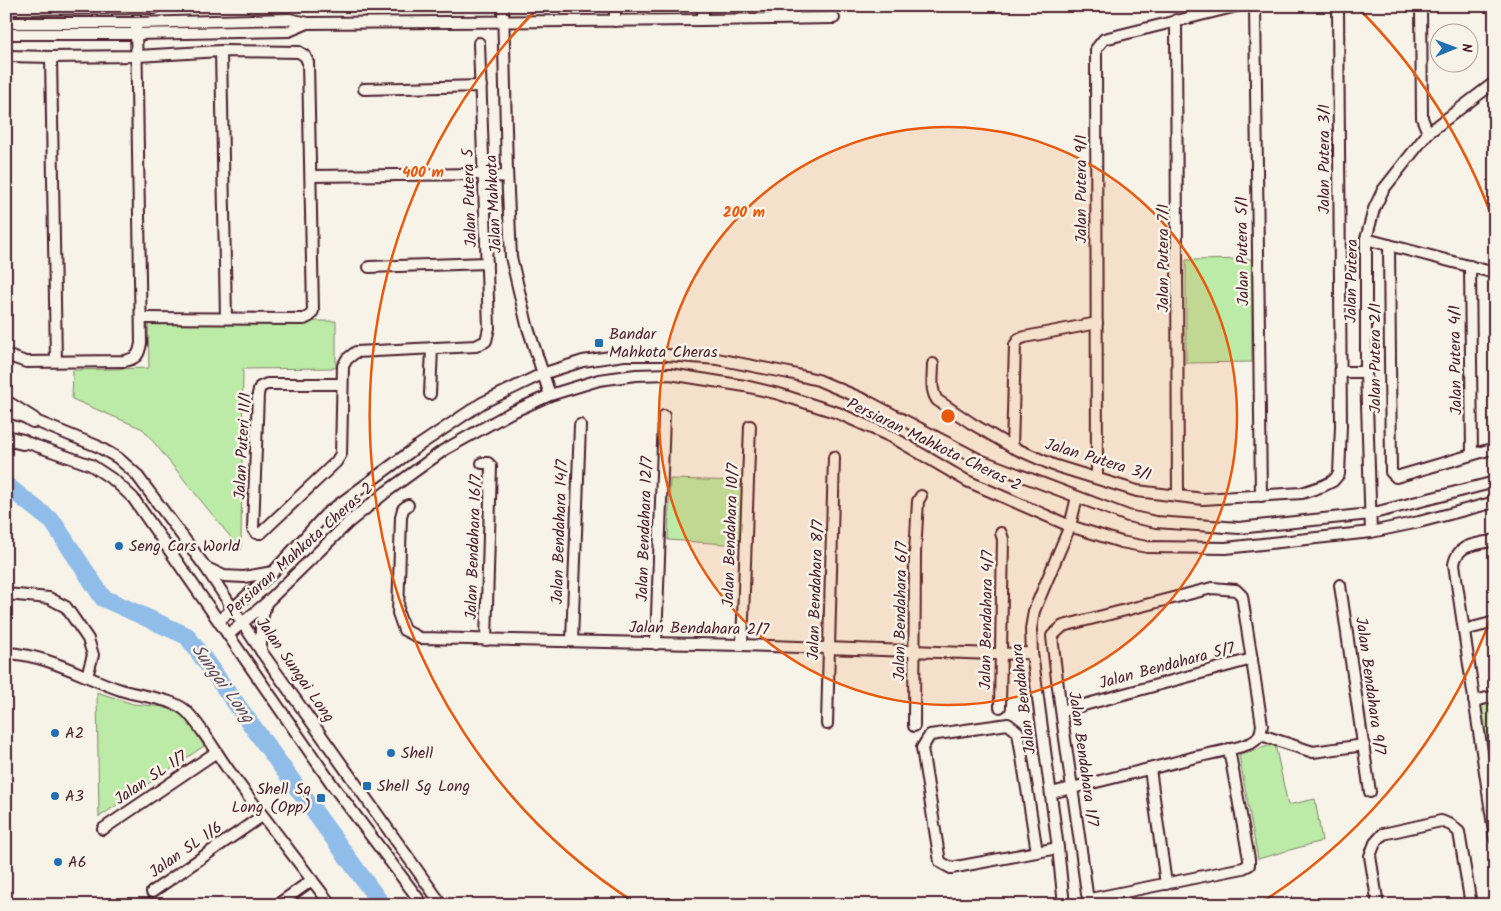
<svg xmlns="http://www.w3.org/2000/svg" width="1501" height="911" viewBox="0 0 1501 911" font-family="Kalam,sans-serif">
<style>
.green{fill:#bceaa7;stroke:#838469}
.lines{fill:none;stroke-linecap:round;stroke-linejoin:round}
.river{stroke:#90bce9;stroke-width:18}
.minor-casing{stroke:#4a1f2b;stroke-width:14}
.highway-casing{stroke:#4a1f2b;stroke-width:18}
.minor{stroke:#f7f3e8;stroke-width:10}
.highway{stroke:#f7f3e8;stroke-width:14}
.ring{fill:none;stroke:#e8590c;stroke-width:2.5}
.poi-dot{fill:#1f6fb2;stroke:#f7f3e8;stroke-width:2}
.labels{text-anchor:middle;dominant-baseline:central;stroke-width:5;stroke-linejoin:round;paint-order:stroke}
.street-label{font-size:16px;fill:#4a1f2b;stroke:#f7f3e8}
.poi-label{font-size:16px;fill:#4a1f2b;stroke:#f7f3e8;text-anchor:start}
.water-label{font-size:18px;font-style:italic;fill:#5f4e64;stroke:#f7f3e8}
.centre{fill:#e8590c;stroke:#f7f3e8;stroke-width:2.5}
.ring-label{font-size:15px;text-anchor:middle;font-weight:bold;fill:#e8590c;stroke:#f7f3e8;stroke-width:5;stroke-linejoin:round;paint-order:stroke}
</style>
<rect width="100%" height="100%" fill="#f7f3e8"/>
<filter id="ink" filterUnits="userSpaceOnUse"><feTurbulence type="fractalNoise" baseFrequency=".02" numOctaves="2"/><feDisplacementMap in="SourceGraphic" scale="10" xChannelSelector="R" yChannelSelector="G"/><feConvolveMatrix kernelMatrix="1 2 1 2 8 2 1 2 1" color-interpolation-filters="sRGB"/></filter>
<g filter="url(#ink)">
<!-- green -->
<g class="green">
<polygon points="1252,259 1252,362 1186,363 1186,260"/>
<polygon points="336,321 336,368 243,369 241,550 143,429 72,399 73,370 149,368 148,322"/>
<polygon points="670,479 743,481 740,545 668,540"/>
<polygon points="97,692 133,704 165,707 184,714 204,746 99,817"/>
<polygon points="1495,702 1495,752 1488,753 1481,706"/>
<polygon points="1275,744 1288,805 1315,799 1322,841 1258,859 1239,755"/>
</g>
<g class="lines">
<!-- river -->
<polyline class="river" points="6,485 53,522 103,598 187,636 382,905"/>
<!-- minor casing -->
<g class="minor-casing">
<g id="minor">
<polyline points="503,6 507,170 511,257 527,325 550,395"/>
<polyline points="615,6 615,21"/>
<polyline points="703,6 703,20"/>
<polyline points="794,6 794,19"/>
<polyline points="1255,6 1261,496"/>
<polyline points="1421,6 1422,118 1428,133"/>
<polyline points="6,9 154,8 158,6"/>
<polyline points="1176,20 1178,496"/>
<polyline points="6,23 136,23 289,19 308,23 703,20 834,18"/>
<polyline points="6,34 136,34 289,31 308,23"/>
<polyline points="221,51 226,318"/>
<polyline points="6,56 51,57 137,56 221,51 299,52 305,56 308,62 313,311 310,316 304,319 141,318"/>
<polyline points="51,57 56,361"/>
<polyline points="364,89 481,86"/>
<polyline points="311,176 484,174"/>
<polyline points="484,177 507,176"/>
<polyline points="1366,239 1495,273"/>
<polyline points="1389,245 1391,472 1396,477 1495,448"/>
<polyline points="1470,266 1472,454"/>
<polyline points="369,267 487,263"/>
<path d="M6 355 26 362 125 361C137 358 139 355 141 343L136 23"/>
<path d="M933 364C933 377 930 390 937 400L971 423 1012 447 1053 465 1137 491 1203 499 1302 493 1323 486 1333 481 1339 474 1341 426 1338 6"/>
<polyline points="1341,372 1366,372"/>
<polyline points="341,384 267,384 260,387 258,394 253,529 256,533 261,533 336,462 341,454 343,366 347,359 356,352 476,346 486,341 489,328 479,43"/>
<polyline points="430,394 432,348"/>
<polyline points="6,411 33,420 97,446 118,458 136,474 206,568 261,651 442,905"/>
<polyline points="17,439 91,465 115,481 133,498 334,787 423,905"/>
<polyline points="1012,447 1015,345 1019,339 1025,337 1097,323"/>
<polyline points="482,463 488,463 491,466 486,640"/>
<polyline points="1097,478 1096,49 1104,39 1237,6"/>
<polyline points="408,505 403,509 401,517 398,613 404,630 420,638 742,645 994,654 1032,653"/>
<polyline points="1371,532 1366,372 1366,239 1374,209 1383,190 1428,133 1495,82"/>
<path d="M1495 540C1476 545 1458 543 1454 564L1495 839"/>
<polyline points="207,568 224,576 244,577 273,572"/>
<polyline points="1340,585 1370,792"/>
<polyline points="6,594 49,598 66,607 88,639 93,655 87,676"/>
<polyline points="219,621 273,572 326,514 418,446 482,403 542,374 583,361 624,355 667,355 717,359 789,373 818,380 865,400 980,460 1128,516 1156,522 1239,528 1370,514 1495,482"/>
<polyline points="1464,630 1495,622"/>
<polyline points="228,635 266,603 349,522 386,492 444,450 510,413 550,395 599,380 636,375 670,374 745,386 779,394 838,413 894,438 967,481 1070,526 1121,542 1147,547 1226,548 1371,532 1419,522 1495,502"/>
<polyline points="572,641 580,425"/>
<polyline points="656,644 664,416"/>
<polyline points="742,645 750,426"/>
<polyline points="261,651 261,624 266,603"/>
<path d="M6 653C49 655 82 677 121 690 141 697 175 698 188 713 204 730 216 753 230 772 263 817 297 860 331 905"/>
<polyline points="1474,701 1495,696"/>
<polyline points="1000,707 1003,539 1001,533"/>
<polyline points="1062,711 1252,659"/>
<polyline points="827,724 834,457"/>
<polyline points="914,726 915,553 918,501 921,496"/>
<polyline points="1261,735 1313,752 1364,745"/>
<polyline points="1150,769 1166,884"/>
<path d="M1051 793C1096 782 1142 771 1188 759 1206 754 1234 750 1251 743 1259 740 1261 733 1262 725L1242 596 1236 590 1212 588 1063 626 1052 636C1061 723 1076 808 1087 894L1090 899 1243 868 1249 865V859L1229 749"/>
<polyline points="103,829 215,753"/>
<polyline points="1037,852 1018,732 1008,724 930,735 922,748 940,862 951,868 1058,848"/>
<polyline points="152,892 262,816"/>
<polyline points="277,905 312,880"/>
<polyline points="1064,905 1058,848 1032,653 1031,629 1034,611 1070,526 1077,497"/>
<polyline points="1378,905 1370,856 1375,843 1383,834 1441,821 1451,825 1459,832 1471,905"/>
</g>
</g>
<!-- highway casing -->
<g class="highway-casing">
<g id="highway">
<polyline points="6,403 33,420"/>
<polyline points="6,438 23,442"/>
</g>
</g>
<!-- minor -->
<use href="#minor" class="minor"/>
<!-- highway -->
<use href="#highway" class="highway"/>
</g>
</g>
<!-- distance rings -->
<circle cx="948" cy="416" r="289" fill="#e8590c" fill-opacity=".12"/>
<g class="ring">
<circle cx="948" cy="416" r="289"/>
<path d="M1494 609A579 579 0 0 1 1259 904M637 904A579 579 0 0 1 539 7M1357 7A579 579 0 0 1 1494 223"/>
</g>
<!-- markers -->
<g class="poi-dot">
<rect x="594" y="338" width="10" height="10" rx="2.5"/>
<circle cx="119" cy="546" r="5"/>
<circle cx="55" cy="733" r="5"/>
<circle cx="391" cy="753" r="5"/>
<rect x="362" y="781" width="10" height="10" rx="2.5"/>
<circle cx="55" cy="796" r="5"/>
<rect x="316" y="793" width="10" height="10" rx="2.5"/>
<circle cx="58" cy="862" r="5"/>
</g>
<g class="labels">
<!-- street labels -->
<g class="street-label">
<text transform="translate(1324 159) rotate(-90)">Jalan Putera 3/1</text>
<text transform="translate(1081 189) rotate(-90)">Jalan Putera 9/1</text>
<text transform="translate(470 198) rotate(-92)">Jalan Putera 5</text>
<text transform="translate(494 204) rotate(-93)">Jalan Mahkota</text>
<text transform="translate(1243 251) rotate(-91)">Jalan Putera 5/1</text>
<text transform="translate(1163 258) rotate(-90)">Jalan Putera 7/1</text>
<text transform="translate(1352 281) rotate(-89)">Jalan Putera</text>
<text transform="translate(1375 358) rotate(-90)">Jalan Putera 2/1</text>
<text transform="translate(1456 360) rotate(-91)">Jalan Putera 4/1</text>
<text transform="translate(934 445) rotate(26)">Persiaran Mahkota Cheras 2</text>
<text transform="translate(243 446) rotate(-87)">Jalan Puteri 11/1</text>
<text transform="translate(1098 460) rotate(17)">Jalan Putera 3/1</text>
<text transform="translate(645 529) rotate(-88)">Jalan Bendahara 12/7</text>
<text transform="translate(560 532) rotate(-88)">Jalan Bendahara 14/7</text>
<text transform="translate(731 535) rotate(-88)">Jalan Bendahara 10/7</text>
<text transform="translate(474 547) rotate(-88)">Jalan Bendahara 16/7</text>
<text transform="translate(300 550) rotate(-42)">Persiaran Mahkota Cheras 2</text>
<text transform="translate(816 590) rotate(-88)">Jalan Bendahara 8/7</text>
<text transform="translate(901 611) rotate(-89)">Jalan Bendahara 6/7</text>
<text transform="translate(987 620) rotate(-89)">Jalan Bendahara 4/7</text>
<text transform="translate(699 629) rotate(1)">Jalan Bendahara 2/7</text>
<text transform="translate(1167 666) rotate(-15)">Jalan Bendahara 5/7</text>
<text transform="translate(295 670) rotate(55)">Jalan Sungai Long</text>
<text transform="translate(1370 686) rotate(82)">Jalan Bendahara 9/7</text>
<text transform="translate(1024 699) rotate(-97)">Jalan Bendahara</text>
<text transform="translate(1083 759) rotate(82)">Jalan Bendahara 1/7</text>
<text transform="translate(151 778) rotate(-34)">Jalan SL 1/7</text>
<text transform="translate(186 850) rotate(-35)">Jalan SL 1/6</text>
</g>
<!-- poi labels -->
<g class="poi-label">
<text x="609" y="334">Bandar<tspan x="609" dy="18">Mahkota Cheras</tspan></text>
<text x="129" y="546">Seng Cars World</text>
<text x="65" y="733">A2</text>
<text x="401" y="753">Shell</text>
<text x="377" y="786">Shell Sg Long</text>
<text x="311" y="789" text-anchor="end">Shell Sg<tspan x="311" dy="18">Long (Opp)</tspan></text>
<text x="65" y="796">A3</text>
<text x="68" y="862">A6</text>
</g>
<!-- water labels -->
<g class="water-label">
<text transform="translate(222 684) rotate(54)">Sungai Long</text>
</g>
</g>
<circle cx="948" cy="416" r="8" class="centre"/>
<g class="ring-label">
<text x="423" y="177">400 m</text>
<text x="744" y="217">200 m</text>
</g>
<!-- margin -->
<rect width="1501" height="911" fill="none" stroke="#f7f3e8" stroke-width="25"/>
<rect x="12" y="12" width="1476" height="886" fill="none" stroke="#4a1f2b" stroke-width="2" filter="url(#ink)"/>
<!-- north arrow -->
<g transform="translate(1454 48) rotate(89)"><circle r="24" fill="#f7f3e8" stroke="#b29e9c"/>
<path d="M0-4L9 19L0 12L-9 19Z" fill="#1f6fb2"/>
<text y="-8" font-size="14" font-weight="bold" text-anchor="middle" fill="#4a1f2b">N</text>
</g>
</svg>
